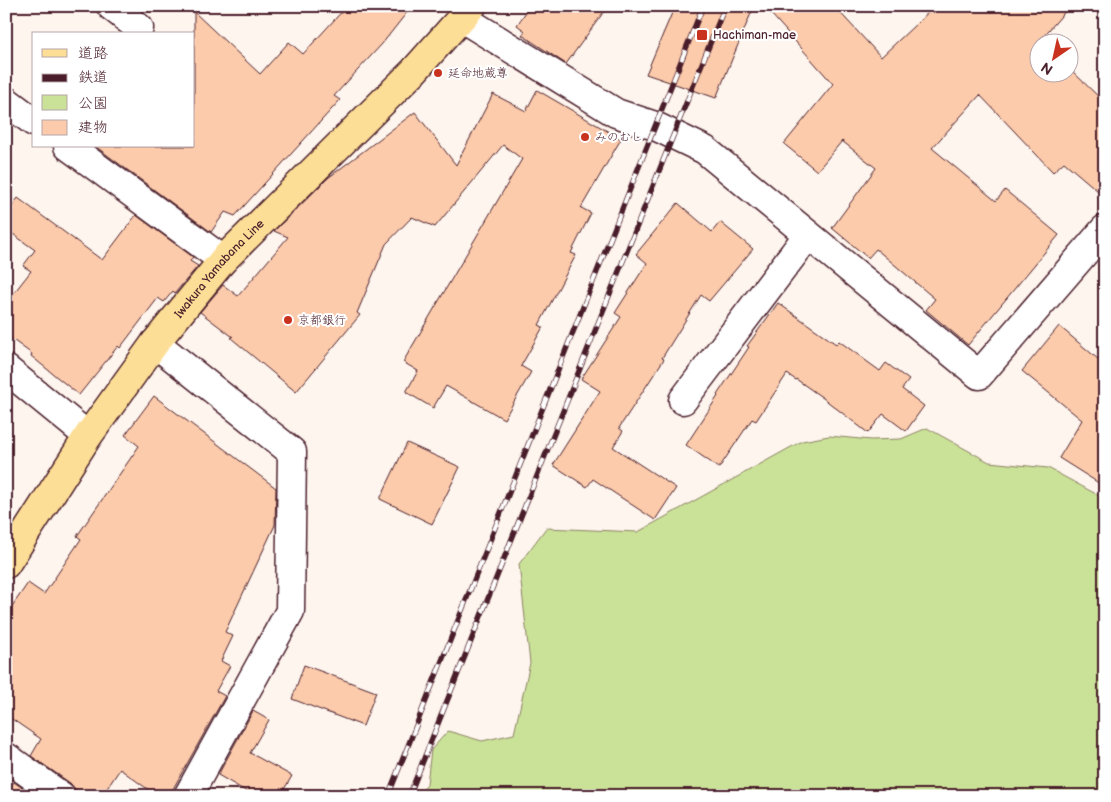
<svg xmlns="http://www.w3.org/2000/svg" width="1111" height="802" viewBox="0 0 1111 802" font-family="'Balsamiq Sans','Klee One',sans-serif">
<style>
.green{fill:#cae298;stroke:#8a8062}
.building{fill:#fccbab;stroke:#4a1f2b}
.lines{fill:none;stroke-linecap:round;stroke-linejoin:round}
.minor-casing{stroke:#4a1f2b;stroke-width:31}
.major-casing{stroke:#4a1f2b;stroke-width:31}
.minor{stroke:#fff;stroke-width:28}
.major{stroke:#fdde96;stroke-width:28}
.rail-casing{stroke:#4a1f2b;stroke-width:5.5}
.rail{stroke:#fff;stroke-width:4;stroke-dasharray:11;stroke-linecap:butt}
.poi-dot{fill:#c8321e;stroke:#fff;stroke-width:2}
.labels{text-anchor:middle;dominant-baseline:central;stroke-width:4;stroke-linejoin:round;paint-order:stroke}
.poi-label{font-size:12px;fill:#4a1f2b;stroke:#fff;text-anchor:start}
.street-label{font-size:12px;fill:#4a1f2b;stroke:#fff}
</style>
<rect width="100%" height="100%" fill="#fef5ee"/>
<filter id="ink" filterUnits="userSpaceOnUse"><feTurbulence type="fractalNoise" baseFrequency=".02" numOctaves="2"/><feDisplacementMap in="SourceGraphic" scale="10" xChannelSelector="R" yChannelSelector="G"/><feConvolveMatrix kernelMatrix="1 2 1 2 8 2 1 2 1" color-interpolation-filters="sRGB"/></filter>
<g filter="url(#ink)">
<!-- green -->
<polygon class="green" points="927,428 989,462 1048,468 1096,494 1105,501 1105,796 418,796 427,784 431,750 448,731 482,741 514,734 530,663 519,564 546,528 638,532 802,441 829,436 871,440 901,439"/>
<!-- building -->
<g class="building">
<polygon points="347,6 412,6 382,44 334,96 340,100 235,216 225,212 211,232 95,146 194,146 194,12 260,74 289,42 303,54"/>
<polygon points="530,6 608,6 566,64 522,35 525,31 517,25"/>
<polygon points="675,6 754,6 716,98 646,74"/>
<polygon points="764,6 834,6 881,57 935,6 1070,6 1041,39 1044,42 1038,42 1038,72 1068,72 1068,67 1105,103 1105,197 1064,162 1053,172 980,95 932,148 996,201 1005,190 1059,235 968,345 926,310 935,299 876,249 868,258 832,228 876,168 842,141 817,171 784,144 833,84"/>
<polygon points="537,90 621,139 581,208 591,213 571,253 576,255 539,325 543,327 521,366 531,372 504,419 446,386 433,408 406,392 418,371 403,362 522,159 503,145 435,227 412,217 386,244 357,313 360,315 296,392 231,338 233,337 200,312 223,285 238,296 288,237 274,231 328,178 415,112 456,165 493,94 526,111"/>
<polygon points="18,198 102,260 136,215 193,257 190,261 198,266 175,293 173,291 164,302 158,298 120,348 118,346 79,395 31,356 32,354 6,335 6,303 31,271 23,266 35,250 6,229 6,214"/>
<polygon points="678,203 712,232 720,222 753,249 709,301 701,295 662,358 664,359 619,428 623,431 613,447 676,488 655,520 593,479 587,487 553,465 600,391 581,379 621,317 615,313 647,263 636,254"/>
<polygon points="778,303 836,344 839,341 880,371 886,363 909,380 902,389 924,406 906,431 883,414 868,433 823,398 796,379 796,380 787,374 756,421 752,419 719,468 686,445 718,396 717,395 749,347 747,346"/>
<polygon points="1059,326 1105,365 1105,487 1059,458 1082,420 1022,371"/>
<polygon points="154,396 276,488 275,525 225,632 233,636 221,661 230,666 216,691 225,696 169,796 157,796 120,769 102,796 76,796 75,789 70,783 31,756 41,739 6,715 6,615 28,583 44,594 81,539 77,536 139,446 125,435"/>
<polygon points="407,443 460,467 432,524 380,499"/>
<polygon points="304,665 376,692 363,726 292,699"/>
<polygon points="253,711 269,720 250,753 292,776 280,796 254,796 218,775"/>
<polygon points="14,782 34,796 6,796 6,792"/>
</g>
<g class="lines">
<!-- minor casing -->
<g class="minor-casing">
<g id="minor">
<polyline points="111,6 139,28"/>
<polyline points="462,18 616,113 655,126 705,150 979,375 1105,229"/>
<polyline points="6,101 34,122"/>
<polyline points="68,146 223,260"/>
<polyline points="155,343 292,452 290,611 188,796"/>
<polyline points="6,369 88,436"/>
<polyline points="683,400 808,235"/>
<polyline points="6,757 61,796"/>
</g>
</g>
<!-- major casing -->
<g class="major-casing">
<g id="major">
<path id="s1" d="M6 564 88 436 155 343 223 260 413 72 472 6"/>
</g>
</g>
<!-- minor -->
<use href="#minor" class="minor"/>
<!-- major -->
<use href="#major" class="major"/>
<!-- rail casing -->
<g class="rail-casing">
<g id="rail">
<polyline points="388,796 703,6"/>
<polyline points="409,796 725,6"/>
</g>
</g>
<!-- rail -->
<use href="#rail" class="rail"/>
</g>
</g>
<!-- markers -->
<g class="poi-dot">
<rect x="696" y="29" width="12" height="12" rx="2.5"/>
<circle cx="438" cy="73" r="5"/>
<circle cx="585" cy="137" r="5"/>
<circle cx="288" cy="320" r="5"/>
</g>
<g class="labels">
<!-- poi labels -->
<g class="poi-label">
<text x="713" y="35">Hachiman-mae</text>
<text x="448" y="73">延命地蔵尊</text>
<text x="595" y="137">みのむし</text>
<text x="298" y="320">京都銀行</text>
</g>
<!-- street labels -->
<g class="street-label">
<text stroke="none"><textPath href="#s1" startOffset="365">Iwakura Yamabana Line</textPath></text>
</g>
</g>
<!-- margin -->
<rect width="1111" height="802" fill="none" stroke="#fff" stroke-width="25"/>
<rect x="12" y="12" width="1086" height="777" fill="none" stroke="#4a1f2b" stroke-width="2" filter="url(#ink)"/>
<!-- legend -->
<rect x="32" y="32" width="162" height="115" fill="#ffffff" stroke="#b7a5aa"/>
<rect x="42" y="49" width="25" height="8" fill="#fdde96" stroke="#b7a5aa"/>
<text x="78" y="58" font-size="15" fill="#4a1f2b">道路</text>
<rect x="42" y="74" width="25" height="8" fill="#4a1f2b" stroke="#b7a5aa"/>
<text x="78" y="82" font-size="15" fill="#4a1f2b">鉄道</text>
<rect x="42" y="95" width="25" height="15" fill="#cae298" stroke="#b7a5aa"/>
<text x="78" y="108" font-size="15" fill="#4a1f2b">公園</text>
<rect x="42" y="120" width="25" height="15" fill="#fccbab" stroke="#b7a5aa"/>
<text x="78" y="132" font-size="15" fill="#4a1f2b">建物</text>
<!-- north arrow -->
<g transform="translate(1054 58) rotate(214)"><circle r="24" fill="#ffffff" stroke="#b7a5aa"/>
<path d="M0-4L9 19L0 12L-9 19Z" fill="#c8321e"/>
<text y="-8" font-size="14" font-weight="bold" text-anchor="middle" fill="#4a1f2b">N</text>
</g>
</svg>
